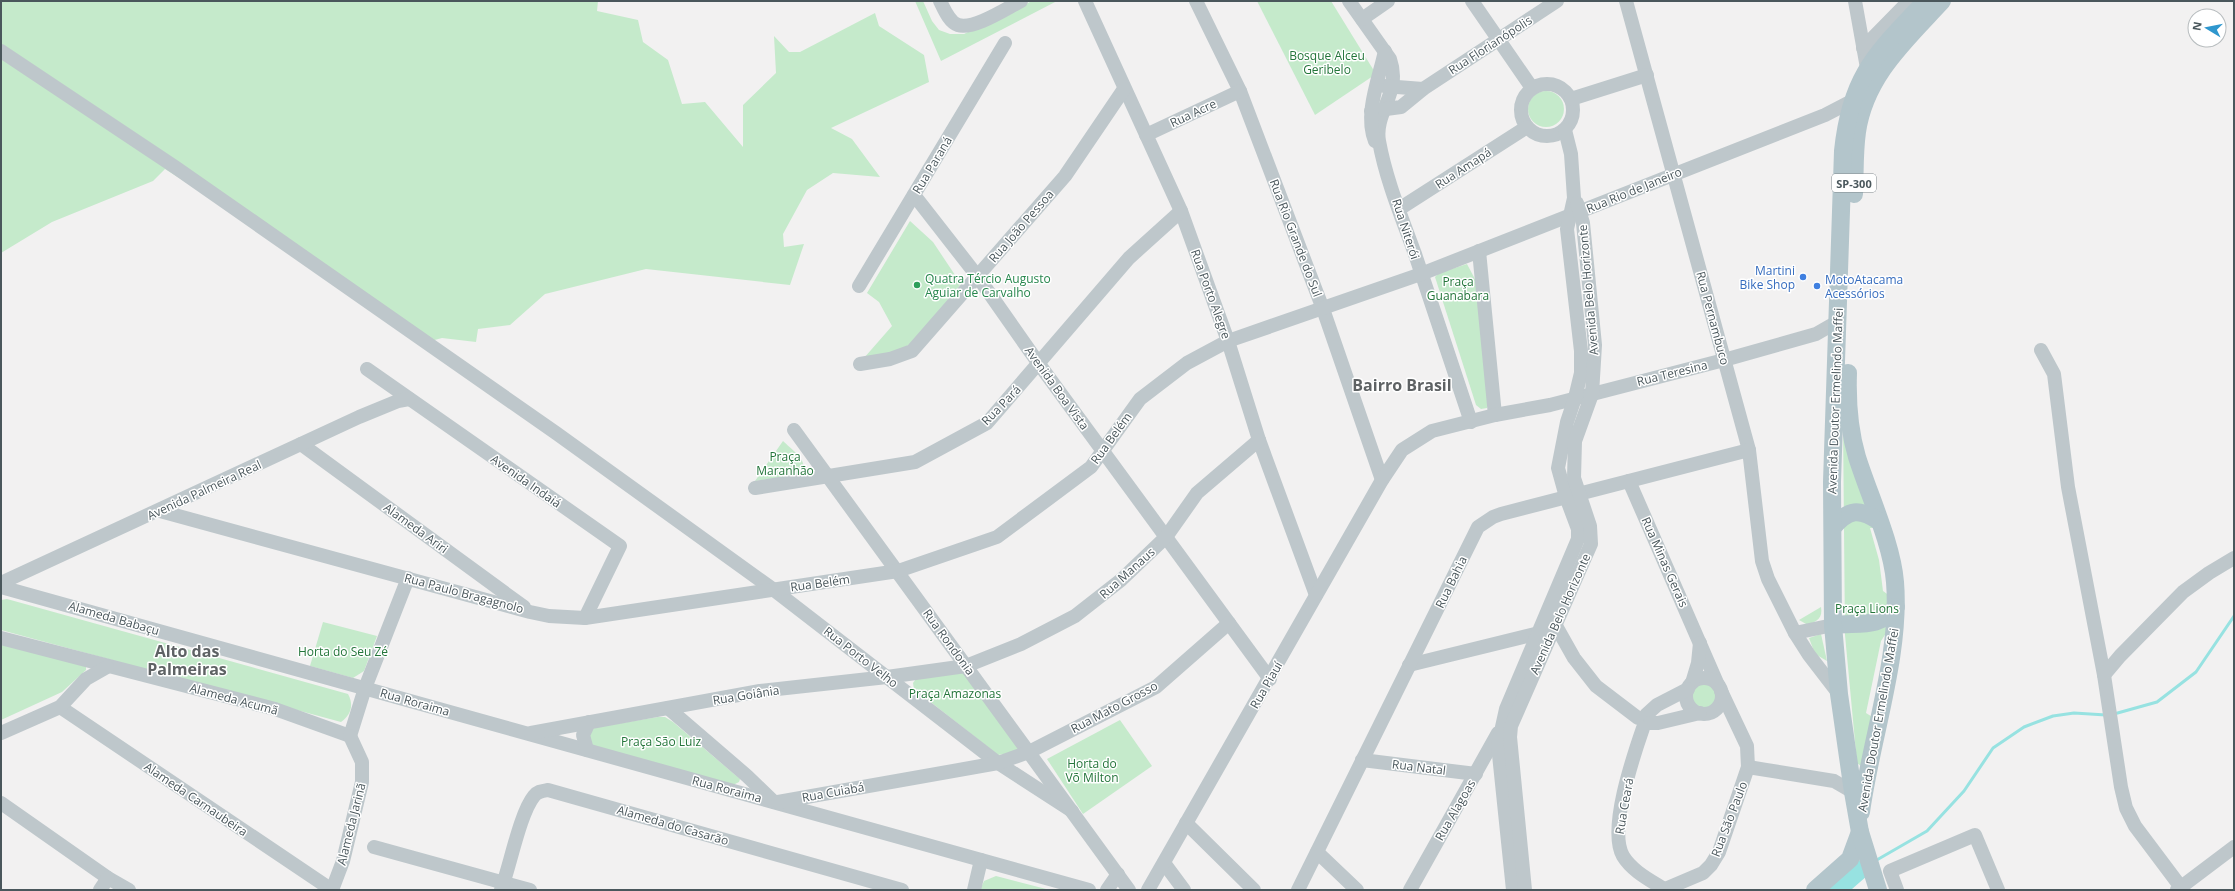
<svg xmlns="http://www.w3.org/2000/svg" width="2235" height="891" viewBox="0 0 2235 891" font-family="'Open Sans',sans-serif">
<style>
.green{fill:#c5eacb}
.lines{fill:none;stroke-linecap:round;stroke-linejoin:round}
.stream{stroke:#97e2e1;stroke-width:3}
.river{stroke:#97e2e1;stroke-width:17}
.minor{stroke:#bec7cb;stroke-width:14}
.major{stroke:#b3c5cb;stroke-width:18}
.shop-dot{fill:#3f7fe0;stroke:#fff;stroke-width:1.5}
.leisure-dot{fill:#2e9e5b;stroke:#fff;stroke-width:1.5}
.labels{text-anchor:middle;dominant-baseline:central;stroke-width:3;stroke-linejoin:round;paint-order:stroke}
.shield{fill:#fff;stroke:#80898d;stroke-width:1}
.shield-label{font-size:11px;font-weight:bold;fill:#4a575c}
.street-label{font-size:12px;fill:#4a575c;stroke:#fff}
.park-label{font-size:12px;fill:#23753a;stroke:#fff}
.shop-label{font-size:12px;fill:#366cbe;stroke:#fff;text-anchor:end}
.leisure-label{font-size:12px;fill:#27864d;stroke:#fff;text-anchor:start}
.district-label{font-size:16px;font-weight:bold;fill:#5e6264;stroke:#fff}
</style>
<rect width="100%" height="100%" fill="#f2f1f1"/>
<!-- green -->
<g class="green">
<polygon points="1,1 598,1 597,11 638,20 643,42 668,60 682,104 705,102 743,147 743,105 776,73 774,36 789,52 800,52 875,13 879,26 924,55 929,82 831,128 852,139 880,177 833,173 807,190 783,234 784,247 804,244 790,285 646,269 545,294 510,325 478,329 476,342 442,338 431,341 405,322 165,169 153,181 52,222 1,253"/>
<polygon points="915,1 923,1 932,21 939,30 950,34 964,34 1032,1 1057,1 941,61"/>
<polygon points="1257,1 1331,1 1376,74 1315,115"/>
<circle cx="1546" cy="109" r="18"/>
<polygon points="910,221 933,242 961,284 915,341 894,354 864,358 892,326 879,302 867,293"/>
<polygon points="1467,264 1476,281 1489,402 1487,408 1481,409 1476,405 1435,277 1439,273"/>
<polygon points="1843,422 1875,528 1870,528 1879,560 1883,591 1890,596 1888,630 1881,641 1866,713 1874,718 1861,766 1857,763 1845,635"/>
<path d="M783 441C792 450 806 458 804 472L800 475 755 481Z"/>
<path d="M7 599 348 694C354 705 351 715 341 722L1 630V600Z"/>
<path d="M1821 607C1823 618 1817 621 1808 625L1799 620Z"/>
<polygon points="323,622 377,636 364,671 353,678 310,666"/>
<polygon points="1821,634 1827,661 1815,654 1809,638"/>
<polygon points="1,642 86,665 86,670 62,692 1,720"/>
<polygon points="965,670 1020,745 1016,752 998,755 914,689 913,683 918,676"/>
<circle cx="1704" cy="696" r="13"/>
<polygon points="658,717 665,717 673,722 740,779 739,782 733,785 591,745 588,741 590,730 597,727"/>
<polygon points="1120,720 1152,766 1083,814 1047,759"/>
<polygon points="996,876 1050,890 980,890 984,881"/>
</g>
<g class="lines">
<!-- stream -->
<g class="stream">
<polyline points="2114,714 2157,702 2196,672 2234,616"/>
<polyline points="1875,861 1927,831 1964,791 1993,748 2024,727 2053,716 2074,713 2106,715"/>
</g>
<!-- river -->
<polyline class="river" points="1838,890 1863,868"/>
<!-- minor -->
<g class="minor">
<path d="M940 1C944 9 949 22 958 25 974 30 1007 8 1021 1"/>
<polyline points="1085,1 1181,211 1228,341 1259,440 1316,595"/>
<polyline points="1196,1 1240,91 1323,309 1382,480"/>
<path d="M1349 1 1390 59C1402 93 1374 112 1379 141 1386 180 1402 218 1415 254 1434 310 1452 366 1471 422"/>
<polyline points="1472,1 1532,88"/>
<polyline points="1626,1 1749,450 1762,561 1768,579 1795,633 1809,655 1839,694"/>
<polyline points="1855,1 1867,68"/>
<polyline points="1362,19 1388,1"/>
<polyline points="1863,48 1909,1"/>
<polyline points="1,51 175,167 556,433 774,590 998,763 1072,811"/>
<circle cx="1547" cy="110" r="26"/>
<polyline points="1384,86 1423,89"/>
<polyline points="1571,99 1647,75"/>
<polyline points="1371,111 1401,107 1423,89 1557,1"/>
<polyline points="1146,135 1240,91"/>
<path d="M1375 141C1364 114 1379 79 1385 51"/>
<polyline points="914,195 978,277 1039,364 1270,679"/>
<polyline points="1399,209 1527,127"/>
<polyline points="1479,251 1495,415"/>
<polyline points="859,286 1005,43"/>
<polyline points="2041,350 2054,374 2068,487 2104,675 2121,787 2126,808 2135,826 2183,890"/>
<polyline points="860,364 890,359 912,351 1065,176 1124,89"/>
<polyline points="367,369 620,546 585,618"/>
<polyline points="794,430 1129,890"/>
<polyline points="301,444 524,607"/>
<polyline points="1629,481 1718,685"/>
<polyline points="755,488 915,462 987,423 1129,258 1181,211"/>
<polyline points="160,511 530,612 549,616 585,618 898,571 997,537 1091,467 1140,399 1187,363 1228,341 1421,274 1825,115 1852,101"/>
<polyline points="1,583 359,417 398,401 409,399"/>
<polyline points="1,587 1089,890"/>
<polyline points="1795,633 1833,625"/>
<polyline points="1,638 275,709 350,736"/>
<polyline points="1409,665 1539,633 1556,626 1574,658 1596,686 1638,718"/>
<polyline points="2104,675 2120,656 2183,592 2209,573 2234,558"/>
<circle cx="1704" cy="696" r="18"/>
<polyline points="1692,683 1698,663 1700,643"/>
<polyline points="60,707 332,890"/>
<polyline points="668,708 747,776 774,802"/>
<polyline points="1646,715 1657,705 1688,689"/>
<polyline points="1650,723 1658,723 1700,713"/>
<path d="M1643 728C1633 757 1608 830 1623 856 1632 871 1650 880 1664 889"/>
<polyline points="1,733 60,707 86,679 107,667"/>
<polyline points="531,733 760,691 887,677 966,666 1021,644 1075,616 1121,580 1166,537 1197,493 1259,440"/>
<polyline points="350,736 365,688 408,578"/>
<polyline points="587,750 583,735 589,722"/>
<polyline points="1362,760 1476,774"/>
<polyline points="1748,767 1834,781 1853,792"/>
<polyline points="778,802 998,763 1029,752 1156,687 1229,623"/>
<polyline points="1,803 108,878 129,890"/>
<polyline points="1186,823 1254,890"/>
<polyline points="374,847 530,890"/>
<polyline points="1317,852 1357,890"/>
<polyline points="1164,863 1184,890"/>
<polyline points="100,890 108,878"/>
<polyline points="332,890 343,861 362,782 362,762 350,736"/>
<path d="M501 890C510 866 520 813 534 796 538 791 542 791 548 790L902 890"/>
<polyline points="974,890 981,860"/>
<polyline points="1107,890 1118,874"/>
<polyline points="1148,890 1382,480 1402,450 1432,431 1495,415 1550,405 1724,360 1816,334 1837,322"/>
<polyline points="1298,890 1478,527 1493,517 1501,514 1749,450"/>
<polyline points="1410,890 1498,733"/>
<polyline points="1513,890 1498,745 1506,709 1578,539 1578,529 1566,497 1558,468 1567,422 1575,398 1581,373 1581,351 1567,229 1574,198 1571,154 1565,130"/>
<polyline points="1525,890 1510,737 1511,726 1591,544 1590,526 1574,478 1575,441 1592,394 1595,345 1583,223 1577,203"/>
<polyline points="1663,890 1703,873 1711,865 1719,852 1748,767 1747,746 1721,691"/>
<polyline points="1897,890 1890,871 1975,835 1998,890"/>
<polyline points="2177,890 2234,847"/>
</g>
<!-- major -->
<g class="major">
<path d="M1854 194C1855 173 1854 153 1857 132 1865 76 1906 40 1942 1"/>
<path d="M1848 373C1847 402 1849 430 1857 457 1869 495 1892 544 1895 582 1901 655 1871 738 1861 812"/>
<path d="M1833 527C1849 509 1859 508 1879 521"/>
<path d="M1833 625C1859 622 1879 629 1896 607"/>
<polyline points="1815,890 1850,859 1860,832"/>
<path d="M1878 890 1860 832 1853 792 1839 694 1833 625 1832 482 1843 151C1851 75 1876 54 1926 1"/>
</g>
</g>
<!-- markers -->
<g class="shop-dot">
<circle cx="1803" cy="277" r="4"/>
<circle cx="1817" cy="286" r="4"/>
</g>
<circle class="leisure-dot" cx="917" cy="285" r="4"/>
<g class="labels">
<!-- shield labels -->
<rect class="shield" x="1832" y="174" width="44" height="18" rx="3"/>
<g class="shield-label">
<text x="1854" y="183">SP-300</text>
</g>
<!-- street labels -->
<g class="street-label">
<text transform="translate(1490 45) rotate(-33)">Rua Florianópolis</text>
<text transform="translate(1193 113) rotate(-25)">Rua Acre</text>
<text transform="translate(932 165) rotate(-59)">Rua Paraná</text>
<text transform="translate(1463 168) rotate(-33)">Rua Amapá</text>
<text transform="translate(1634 190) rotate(-22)">Rua Rio de Janeiro</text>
<text transform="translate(1021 226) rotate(-49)">Rua João Pessoa</text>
<text transform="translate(1406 229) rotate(72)">Rua Niterói</text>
<text transform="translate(1296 238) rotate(69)">Rua Rio Grande do Sul</text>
<text transform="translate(1588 290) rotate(-95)">Avenida Belo Horizonte</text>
<text transform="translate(1211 294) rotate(70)">Rua Porto Alegre</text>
<text transform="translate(1713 318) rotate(75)">Rua Pernambuco</text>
<text transform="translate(1672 373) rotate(-14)">Rua Teresina</text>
<text transform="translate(1057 388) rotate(54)">Avenida Boa Vista</text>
<text transform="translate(1835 401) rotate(-88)">Avenida Doutor Ermelindo Maffei</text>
<text transform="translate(1001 405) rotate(-46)">Rua Pará</text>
<text transform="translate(1111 438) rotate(-54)">Rua Belém</text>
<text transform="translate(526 481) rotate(35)">Avenida Indaiá</text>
<text transform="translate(204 490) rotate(-25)">Avenida Palmeira Real</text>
<text transform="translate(416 528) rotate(36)">Alameda Ariri</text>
<text transform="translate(1665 562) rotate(66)">Rua Minas Gerais</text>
<text transform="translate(1127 573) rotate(-42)">Rua Manaus</text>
<text transform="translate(1451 582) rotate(-64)">Rua Bahia</text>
<text transform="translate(820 583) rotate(-8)">Rua Belém</text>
<text transform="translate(464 593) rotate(15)">Rua Paulo Bragagnolo</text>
<text transform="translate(1560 614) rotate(-66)">Avenida Belo Horizonte</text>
<text transform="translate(114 618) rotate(16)">Alameda Babaçu</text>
<text transform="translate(949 642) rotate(54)">Rua Rondonia</text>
<text transform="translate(861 657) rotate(38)">Rua Porto Velho</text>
<text transform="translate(1266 685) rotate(-60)">Rua Piauí</text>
<text transform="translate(746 695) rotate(-9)">Rua Goiânia</text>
<text transform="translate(234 699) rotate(15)">Alameda Acumã</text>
<text transform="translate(415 702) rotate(16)">Rua Roraima</text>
<text transform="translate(1114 707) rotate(-28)">Rua Mato Grosso</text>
<text transform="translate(1878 720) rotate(-80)">Avenida Doutor Ermelindo Maffei</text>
<text transform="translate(1419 767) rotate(7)">Rua Natal</text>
<text transform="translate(727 789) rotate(15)">Rua Roraima</text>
<text transform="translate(833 792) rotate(-10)">Rua Cuiabá</text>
<text transform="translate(196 799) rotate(34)">Alameda Carnaubeira</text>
<text transform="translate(1624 806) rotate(-80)">Rua Ceará</text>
<text transform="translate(1455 810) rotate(-60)">Rua Alagoas</text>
<text transform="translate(1729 819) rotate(-69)">Rua São Paulo</text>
<text transform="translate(351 824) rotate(-76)">Alameda Jarinã</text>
<text transform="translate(673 825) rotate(16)">Alameda do Casarão</text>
</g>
<!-- park labels -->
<g class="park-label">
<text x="1327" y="55">Bosque Alceu<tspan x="1327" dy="14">Geribelo</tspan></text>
<text x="1458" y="281">Praça<tspan x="1458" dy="14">Guanabara</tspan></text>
<text x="785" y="456">Praça<tspan x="785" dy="14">Maranhão</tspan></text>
<text x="1867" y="608">Praça Lions</text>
<text x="343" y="651">Horta do Seu Zé</text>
<text x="955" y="693">Praça Amazonas</text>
<text x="661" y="741">Praça São Luiz</text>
<text x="1092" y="763">Horta do<tspan x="1092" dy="14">Võ Milton</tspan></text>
</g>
<!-- shop labels -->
<g class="shop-label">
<text x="1795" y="270">Martini<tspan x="1795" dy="14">Bike Shop</tspan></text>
<text x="1825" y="279" text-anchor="start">MotoAtacama<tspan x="1825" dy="14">Acessórios</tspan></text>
</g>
<!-- leisure labels -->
<g class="leisure-label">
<text x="925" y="278">Quatra Tércio Augusto<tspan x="925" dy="14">Aguiar de Carvalho</tspan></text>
</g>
<!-- district labels -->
<g class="district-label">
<text x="1402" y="385">Bairro Brasil</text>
<text x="187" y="651">Alto das<tspan x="187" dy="18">Palmeiras</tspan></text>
</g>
</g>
<!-- border -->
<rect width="2235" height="891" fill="none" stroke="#4a575c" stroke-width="4"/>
<!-- north arrow -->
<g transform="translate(2207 28) rotate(280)"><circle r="19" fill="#ffffff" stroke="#b7bcbe"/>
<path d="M0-3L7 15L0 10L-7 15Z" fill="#2f97ce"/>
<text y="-6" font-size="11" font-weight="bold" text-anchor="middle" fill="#4a575c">N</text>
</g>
</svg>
